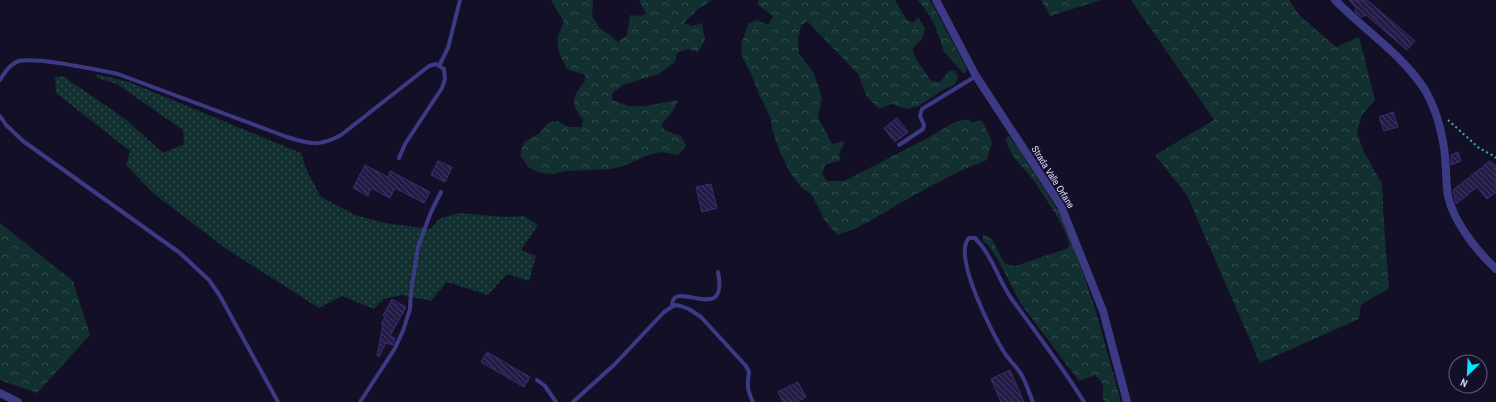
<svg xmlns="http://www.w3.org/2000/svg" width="1496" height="402" viewBox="0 0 1496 402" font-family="'Archivo Narrow',sans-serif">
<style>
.grass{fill:url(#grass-dots)}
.forest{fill:url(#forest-crowns)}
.building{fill:url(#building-back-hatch);stroke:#3b2d73}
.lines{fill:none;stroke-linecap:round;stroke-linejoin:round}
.path{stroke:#2fb8b0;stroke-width:2;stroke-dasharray:2 3;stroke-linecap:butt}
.service{stroke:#3d3a85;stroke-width:4}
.minor{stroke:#3d3a85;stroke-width:8}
.labels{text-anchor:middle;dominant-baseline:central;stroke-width:3;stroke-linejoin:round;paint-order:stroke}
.street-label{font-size:10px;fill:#d9d4ff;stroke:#130f26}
</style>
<defs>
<pattern id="grass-dots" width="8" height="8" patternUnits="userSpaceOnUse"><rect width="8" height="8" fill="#12302f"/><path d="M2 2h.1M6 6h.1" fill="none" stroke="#344d4e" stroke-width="1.8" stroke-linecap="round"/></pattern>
<pattern id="forest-crowns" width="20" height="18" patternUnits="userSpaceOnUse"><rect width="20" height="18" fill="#12302f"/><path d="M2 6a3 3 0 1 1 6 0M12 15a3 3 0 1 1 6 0" fill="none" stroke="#344d4e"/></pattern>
<pattern id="building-back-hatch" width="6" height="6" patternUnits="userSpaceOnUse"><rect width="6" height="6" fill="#241b47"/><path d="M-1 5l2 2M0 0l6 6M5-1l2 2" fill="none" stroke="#433b63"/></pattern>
</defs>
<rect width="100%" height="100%" fill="#130f26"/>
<!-- grass -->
<polygon class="grass" points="95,74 129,82 301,153 306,169 321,197 355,215 385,223 430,229 439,219 459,213 506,217 524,216 538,225 521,250 536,256 529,281 507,274 488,295 447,282 431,301 402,295 384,299 374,309 342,296 319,308 225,248 153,193 126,165 130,151 56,93 55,77 63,76 125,119 163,153 184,144 183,130 117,84 97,78"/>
<!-- forest -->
<g class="forest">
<path d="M551 0H593L592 16 599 27 618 42 627 35 630 15 640 16 646 14 639 0H712L697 10 684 23 692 26 702 23 705 40 698 52 687 49 677 53 675 62 659 74 623 85 612 93V100L629 106H645L678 100C675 111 667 117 661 126L666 131 681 136 686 145 678 155 661 152 645 156 629 164 612 169 566 171 553 174 541 173 529 168 520 155 524 142 540 133 548 123 557 121 569 127H582L583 119C569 104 573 95 585 81V75L567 69 559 52 557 39 564 22Z"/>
<path d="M759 0H895L906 19 913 23 918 17 925 28 922 39 912 49 917 60 931 81 940 82 950 70 955 71 958 77 956 82 953 85 941 91 919 106 907 109 892 104 879 109 867 97 858 74 807 21 801 26 798 38 799 54 814 73 822 98 818 117 832 144 845 141 839 154 841 160 825 165 822 174 827 181H844L924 140 955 122 969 119 972 123 982 120 992 142 987 160C955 172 925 189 895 206 877 217 858 229 837 235L825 221 812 195 801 187 791 174 779 150 772 129 771 119 759 94 752 76 742 56 741 45 748 24 757 20 768 25 773 16 757 4Z"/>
<polygon points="918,0 930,0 967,69 964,74 944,52 936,28 927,12"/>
<polygon points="1041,0 1101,0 1050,16"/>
<polygon points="1131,0 1289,0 1299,15 1336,47 1359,37 1375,100 1362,115 1357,132 1363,150 1382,184 1384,225 1389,288 1361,305 1359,319 1260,363 1187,195 1155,155 1214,120"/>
<path d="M1009 136 1019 150 1050 198 1064 221 1072 242 1095 308 1121 402H1105L1103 399V384L1095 375 1079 381 1021 304 998 260 989 246 983 241V234L992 239 1002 259 1006 264 1015 266 1066 249 1070 245C1063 222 1047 201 1034 181 1023 166 1009 157 1006 138Z"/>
<polygon points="0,223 73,281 90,335 37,393 0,380"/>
</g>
<!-- building -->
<g class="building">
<polygon points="1349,0 1367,0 1415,41 1407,50 1366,15 1361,17 1355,12 1356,8"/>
<polygon points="1393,112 1398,127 1384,131 1379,117"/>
<polygon points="897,118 908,132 895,142 884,128"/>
<polygon points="1458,152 1461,161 1451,165 1451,155"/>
<polygon points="438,161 452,167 445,182 431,175"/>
<polygon points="1490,161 1496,166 1496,192 1487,199 1477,187 1456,204 1453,190"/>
<polygon points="365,165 388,177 390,171 430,192 424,203 395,188 390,198 371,188 368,196 353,188"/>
<polygon points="711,184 717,208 702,212 696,187"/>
<polygon points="392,299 406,307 390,336 395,338 393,345 386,343 379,357 377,356 383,325 381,324 385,317 383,316"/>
<polygon points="487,352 530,377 524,387 481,362"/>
<polygon points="1010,370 1024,402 1001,402 991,379"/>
<polygon points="798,382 806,397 797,402 783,402 778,392"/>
</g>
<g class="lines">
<!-- path -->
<polyline class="path" points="1448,120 1479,148 1492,155 1496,158"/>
<!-- service -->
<g class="service">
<polyline points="439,66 448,48 460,0"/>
<path d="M0 80C5 72 10 64 19 61 27 59 36 61 44 61 69 64 94 69 118 74L287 137C309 144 320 147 341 135L429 66 436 64 444 69 445 79 442 88 405 144 399 158"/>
<polyline points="0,116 6,125 23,141 180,253 209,280 220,296 278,402"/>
<polyline points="899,145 923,129 924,125 920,116 922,109 976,76"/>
<path d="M672 306C672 276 729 328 718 272"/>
<polyline points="537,380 545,386 556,402"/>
<polyline points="360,402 394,350 403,331 410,309 411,292 418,247 431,212 441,192"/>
<path d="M573 402 615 364 664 312 675 305 681 306 689 309 701 317 746 366 749 372C747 386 747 389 753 402"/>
<path d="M1033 402C1029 393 1026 382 1021 374 1016 366 1008 359 1004 352 992 333 952 255 969 238H975C992 255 998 279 1011 298 1036 333 1062 366 1084 402"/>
</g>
<!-- minor -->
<g class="minor">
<polyline points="936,0 976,76 1061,206 1103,311 1127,402"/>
<path d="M1335 0C1364 30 1402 54 1425 90 1434 105 1440 125 1443 142 1447 160 1445 178 1448 196 1454 223 1477 251 1496 269"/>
<polyline points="0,393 18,402"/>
</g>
</g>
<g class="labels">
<!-- street labels -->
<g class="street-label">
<text transform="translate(1053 177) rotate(58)">Strada Valle Orfane</text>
</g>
</g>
<!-- north arrow -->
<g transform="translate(1468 374) rotate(204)"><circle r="19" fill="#130f26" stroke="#625e7d"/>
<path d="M0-3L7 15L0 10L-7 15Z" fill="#00e5ff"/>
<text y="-6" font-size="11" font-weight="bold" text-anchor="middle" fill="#d9d4ff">N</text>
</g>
</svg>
